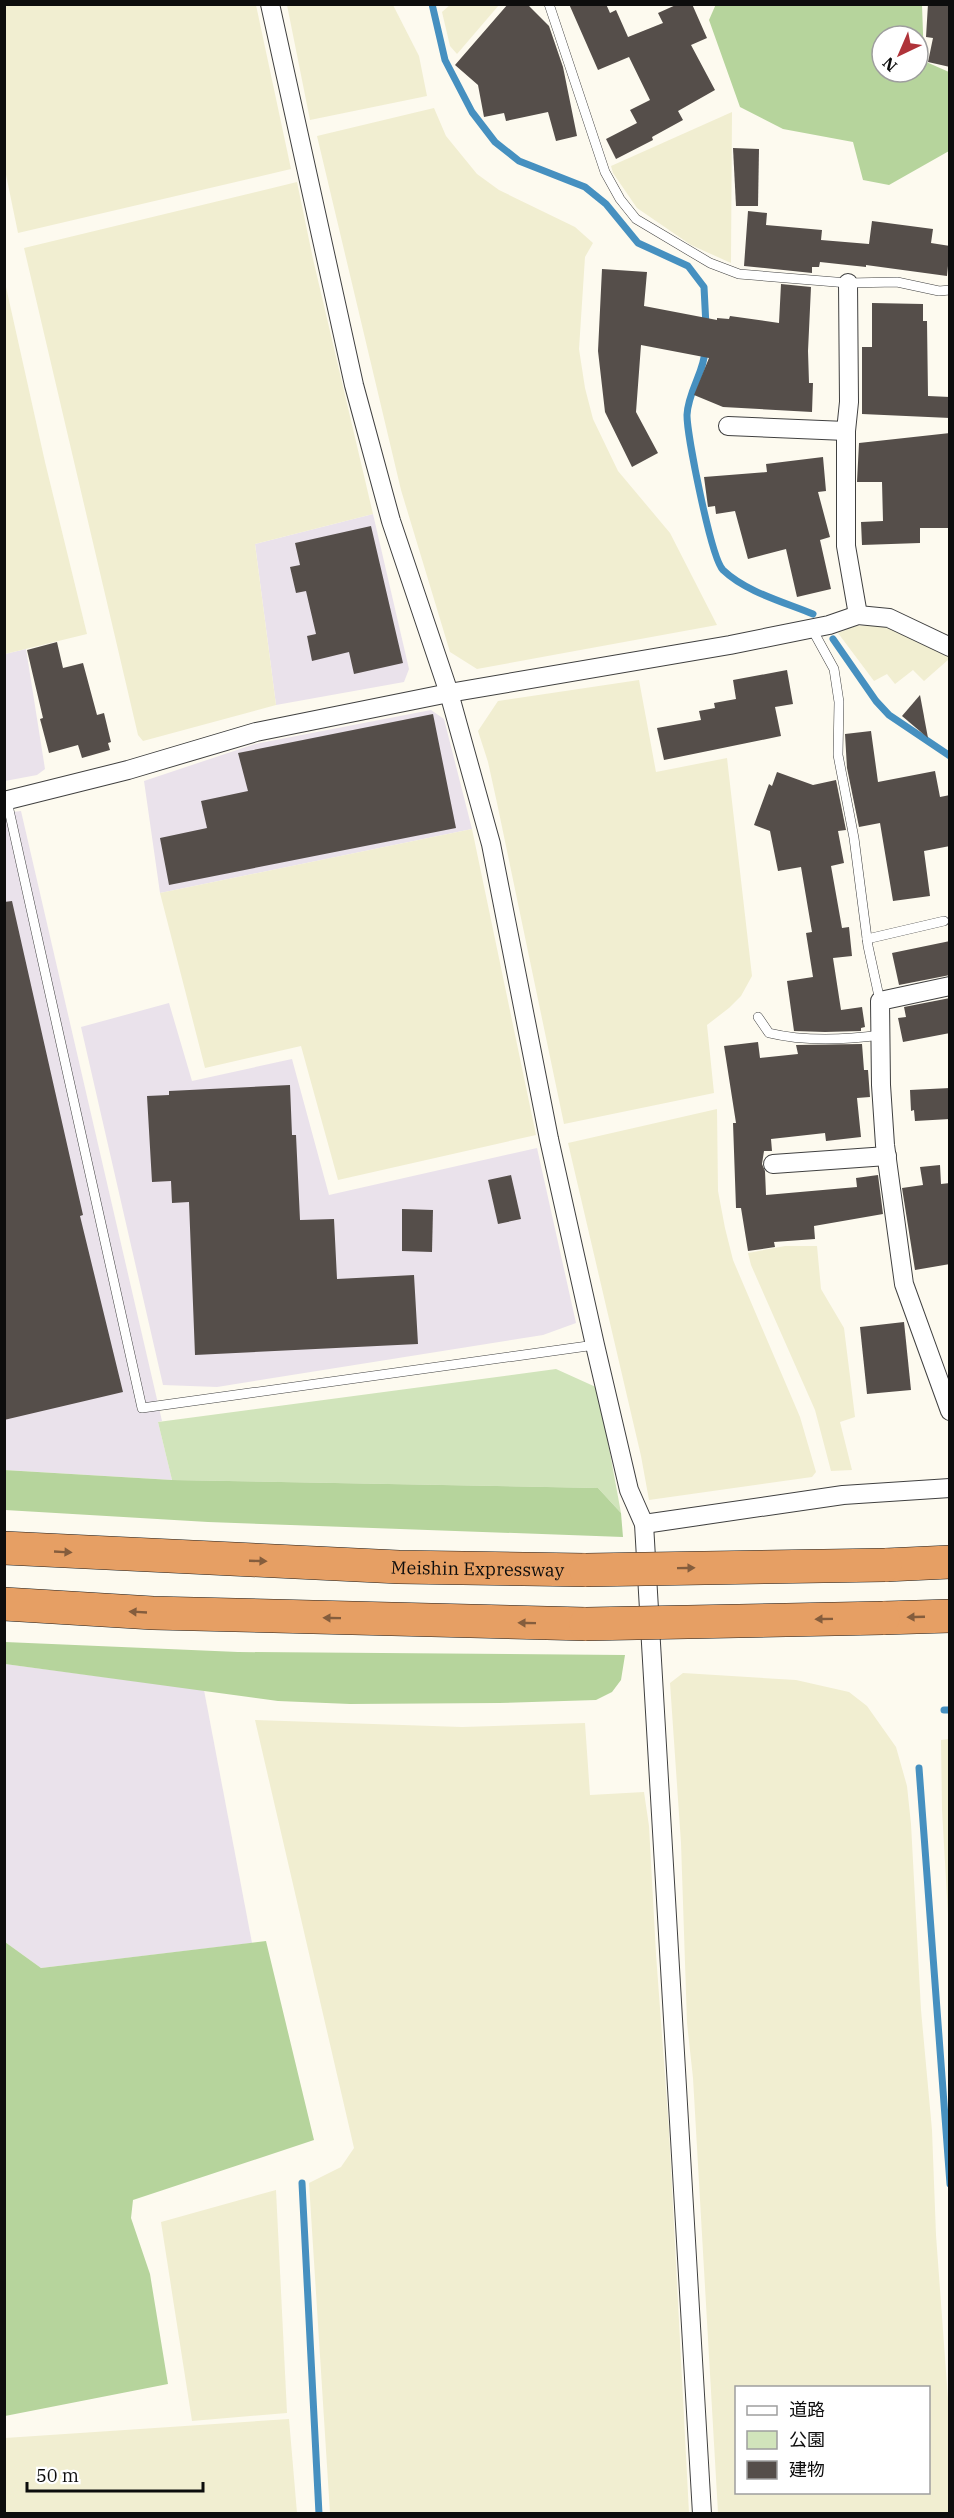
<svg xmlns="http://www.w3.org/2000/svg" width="954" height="2518" viewBox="0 0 954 2518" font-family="'IBM Plex Serif','Noto Sans JP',serif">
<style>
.industrial{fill:#eae2eb}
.farmland{fill:#f1eed1;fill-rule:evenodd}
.green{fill:#d1e4bb}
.forest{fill:#b6d49c;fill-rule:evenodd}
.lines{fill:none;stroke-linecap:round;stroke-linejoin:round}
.stream{stroke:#4690c0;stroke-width:7}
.building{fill:#554e4a}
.service-casing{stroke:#404040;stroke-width:10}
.minor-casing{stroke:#404040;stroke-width:20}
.motorway-casing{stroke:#1e1e1e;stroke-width:34}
.service{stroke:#fff;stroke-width:9}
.minor{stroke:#fff;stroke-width:18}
.motorway{stroke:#e69f64;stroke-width:33}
.motorway-bridge-casing{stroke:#1e1e1e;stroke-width:34;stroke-linecap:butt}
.motorway-bridge{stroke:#e69f64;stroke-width:33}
.oneway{fill:#845d3d}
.labels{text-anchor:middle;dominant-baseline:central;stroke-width:6;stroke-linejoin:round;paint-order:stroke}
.street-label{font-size:18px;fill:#0d0d0d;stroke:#fff}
</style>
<rect width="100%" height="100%" fill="#fdfaef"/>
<!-- industrial -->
<g class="industrial">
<polygon points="373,514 409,669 404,682 276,705 255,544"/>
<polygon points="26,649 45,769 37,775 5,781 5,654"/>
<polygon points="431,710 444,719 472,829 160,893 144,781 255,744"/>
<polygon points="21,811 162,1421 158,1422 172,1480 5,1470 4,813"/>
<polygon points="169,1003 192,1081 292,1059 329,1195 537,1148 576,1323 543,1335 217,1387 163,1385 81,1027"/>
<polygon points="5,1664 204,1690 252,1943 41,1968 5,1942"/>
</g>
<!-- farmland -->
<g class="farmland">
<polygon points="451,4 499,5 457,54 450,46 442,12"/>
<polygon points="4,5 256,5 291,169 18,233 5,170"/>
<polygon points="287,5 393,5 419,56 427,96 310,120"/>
<polygon points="434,108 446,136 477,174 499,190 575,227 593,243 585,257 579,349 585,388 593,419 618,471 670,533 717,625 477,669 450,652 401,490 317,136"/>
<polygon points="732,112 731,263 691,245 637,208 613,173 611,166"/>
<polygon points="297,182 313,259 373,514 255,544 276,705 143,741 138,735 24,248"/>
<polygon points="4,278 45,462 87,634 5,654"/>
<polygon points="874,625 894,627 949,657 949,659 924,681 913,670 895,684 887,674 874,681 838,633 856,626"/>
<polygon points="639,680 656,772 727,758 752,976 741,996 729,1008 707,1025 714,1093 564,1124 497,803 488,762 478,731 498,701"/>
<polygon points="472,829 536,1135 338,1180 301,1046 205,1068 160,893"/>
<polygon points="717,1109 718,1191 725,1228 733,1260 800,1417 816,1472 812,1477 649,1500 641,1456 568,1143"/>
<polygon points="785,1246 817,1246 821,1289 844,1328 855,1417 840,1422 852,1470 831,1471 815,1410 751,1265 748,1253"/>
<path d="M683 1673 796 1680 849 1692 867 1706 896 1747 907 1786 911 1824 921 2010 932 2130 936 2235 949 2412V2513H718L693 2078 687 2023 681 1843 670 1683ZM736 2388H928V2492H736Z"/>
<polygon points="255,1720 462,1727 585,1723 590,1795 644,1792 649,1826 656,1954 669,2130 689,2513 330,2513 309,2183 341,2167 354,2148"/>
<polygon points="949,1739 950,1739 949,1932 942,1810 941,1740"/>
<polygon points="276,2190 287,2413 192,2421 161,2222"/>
<polygon points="289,2419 297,2513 5,2513 5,2438"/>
</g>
<!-- green -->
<polygon class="green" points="556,1369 598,1388 621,1513 598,1488 172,1480 158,1422"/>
<!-- forest -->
<g class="forest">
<path d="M716 4 922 5 924 61 949 72V151L889 185 863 180 853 142 783 129 740 107 709 20ZM882 36H918V72H882Z"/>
<polygon points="4,1470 172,1480 598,1488 621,1513 623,1537 208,1522 5,1510"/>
<polygon points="5,1642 238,1652 625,1655 621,1680 612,1692 596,1700 499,1703 350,1704 278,1701 5,1664"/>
<polygon points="266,1941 314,2140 133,2200 131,2218 150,2274 168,2384 5,2416 5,1942 41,1968"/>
</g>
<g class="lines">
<!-- stream -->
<g class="stream">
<polyline points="432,4 445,60 472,112 495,142 519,161 585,187 606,204 638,243 688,266 704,287 706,326"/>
<path d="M705 349C705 371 688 391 687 415 687 435 711 558 723 570 746 592 784 602 813 614"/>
<polyline points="833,639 876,701 889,715 950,756"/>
<polyline points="944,1710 950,1710"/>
<polyline points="919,1768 950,2184"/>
<polyline points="302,2183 319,2514"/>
</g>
</g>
<!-- building -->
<g class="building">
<polygon points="508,4 527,4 549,26 563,67 577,136 556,141 548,112 506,121 504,113 484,117 478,85 455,65"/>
<polygon points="569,4 606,4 610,13 616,10 628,37 663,23 658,13 678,4 692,4 707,38 691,45 715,90 678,111 683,120 652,137 653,140 616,159 606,139 637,123 630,110 650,100 629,57 598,70"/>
<polygon points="928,4 950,4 950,67 928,62 933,38 926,37"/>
<polygon points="733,148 759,149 758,206 736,206"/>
<polygon points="748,211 767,213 766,225 822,230 821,240 869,244 872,221 933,229 931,243 950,246 947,276 866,265 866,267 820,262 819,267 812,267 812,273 744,266"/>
<polygon points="602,269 647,272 644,306 717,320 717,318 729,319 730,316 779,323 781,284 811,287 808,351 809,383 813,383 812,412 723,407 694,395 709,358 641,345 636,412 658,453 632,467 605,412 598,351"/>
<polygon points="872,303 923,304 923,321 927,321 928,396 950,397 950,418 862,414 862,347 872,347"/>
<polygon points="950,433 950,528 920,528 920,543 862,545 861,522 883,521 882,482 857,482 859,443"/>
<polygon points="823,457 826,491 818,492 830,537 820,540 831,589 797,597 786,549 748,559 735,511 716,514 715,506 708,507 704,477 767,472 766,464"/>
<polygon points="371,526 403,663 354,674 349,652 312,661 307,636 316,634 306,591 296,593 290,567 300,565 295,543"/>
<polygon points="57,642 63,668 83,663 97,715 104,713 111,742 108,743 110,750 82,758 78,745 49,753 40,719 43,718 27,650"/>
<polygon points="787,670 793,704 775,707 781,736 664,760 657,728 701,720 699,711 715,708 714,703 736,699 733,680"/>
<polygon points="920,695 928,738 902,716"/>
<polygon points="433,714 456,828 169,885 160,838 207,828 201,801 248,791 238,753"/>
<polygon points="871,731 878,782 935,771 940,797 950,795 950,846 924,851 930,896 893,901 880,823 859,827 847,768 845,734"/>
<polygon points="777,772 813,785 836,780 846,830 838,831 844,863 831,866 842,928 849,927 852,956 833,958 841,1010 862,1007 865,1027 861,1028 861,1031 825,1032 794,1031 787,981 813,977 806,933 812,932 801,867 778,871 770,831 754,825 769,784 772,786"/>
<polygon points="12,901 83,1215 80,1216 123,1392 4,1420 4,902"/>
<polygon points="950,941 950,975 899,985 892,953"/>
<polygon points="950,998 950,1033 903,1042 898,1018 906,1017 904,1007"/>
<polygon points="758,1042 760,1058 798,1054 796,1045 862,1044 864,1070 868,1070 870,1097 857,1098 861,1137 826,1141 825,1133 771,1139 772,1151 764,1151 762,1164 765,1171 766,1195 857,1187 856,1178 878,1175 883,1214 814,1226 815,1239 774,1242 775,1247 748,1251 741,1208 736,1208 733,1123 736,1123 724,1046"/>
<polygon points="290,1085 292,1135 296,1135 300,1220 334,1219 337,1279 414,1275 418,1344 195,1355 189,1202 172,1203 171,1181 152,1182 147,1096 169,1095 169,1091"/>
<polygon points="950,1088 950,1119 915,1121 914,1110 911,1111 910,1090"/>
<polygon points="940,1165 941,1184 950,1183 950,1264 915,1270 902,1188 923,1185 920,1167"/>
<polygon points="511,1175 521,1219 498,1224 488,1180"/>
<polygon points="402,1209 433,1210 432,1252 402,1251"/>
<polygon points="904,1322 911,1390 867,1394 860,1327"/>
</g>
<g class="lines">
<!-- service casing -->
<g class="service-casing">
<g id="service">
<polyline points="549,4 605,172 620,199 636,219 710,263 739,274 848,283 897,282 939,291 950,290"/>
<polyline points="812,629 834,669 839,702 838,755 854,838 868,946 880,1001"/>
<polyline points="7,801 142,1408 595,1345"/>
<polyline points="867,939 944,921"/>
<path d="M758 1017 769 1033C806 1042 844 1040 881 1035"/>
</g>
</g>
<!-- minor casing -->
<g class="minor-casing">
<g id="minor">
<polyline points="270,4 354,385 391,521 449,693 491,844 549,1139 595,1345 629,1490 644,1524 702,2514"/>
<polyline points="848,283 849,402 846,431 846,546 858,615"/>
<polyline points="728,426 846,431"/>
<polyline points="4,801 128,770 256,732 449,693 730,645 829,625 858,615 889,618 950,647"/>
<polyline points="950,986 880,1001 881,1085 885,1145 904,1284 950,1411"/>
<polyline points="773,1164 887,1156"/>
<polyline points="644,1524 843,1495 950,1488"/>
</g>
</g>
<!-- motorway casing -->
<g class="motorway-casing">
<g id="motorway">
<path id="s1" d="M4 1548 399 1567 586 1570"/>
<polyline points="885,1565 950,1562"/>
<polyline points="4,1604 153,1613 586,1624"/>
<polyline points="883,1618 950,1616"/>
</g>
</g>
<!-- service -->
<use href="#service" class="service"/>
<!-- minor -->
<use href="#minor" class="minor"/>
<!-- motorway -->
<use href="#motorway" class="motorway"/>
<!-- motorway-bridge casing -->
<g class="motorway-bridge-casing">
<g id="motorway-bridge">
<polyline points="586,1570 885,1565"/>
<polyline points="586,1624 883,1618"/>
</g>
</g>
<!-- motorway-bridge -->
<use href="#motorway-bridge" class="motorway-bridge"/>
</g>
<!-- one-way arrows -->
<defs><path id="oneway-solid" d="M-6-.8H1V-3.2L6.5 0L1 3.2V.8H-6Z" transform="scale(1.5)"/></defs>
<g class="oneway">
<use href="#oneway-solid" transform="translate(63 1552) rotate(3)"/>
<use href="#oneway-solid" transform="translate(258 1561) rotate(2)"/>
<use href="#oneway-solid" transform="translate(686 1568) rotate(-1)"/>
<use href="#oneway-solid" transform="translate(138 1612) rotate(-177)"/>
<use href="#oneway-solid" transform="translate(916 1617) rotate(178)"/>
<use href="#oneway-solid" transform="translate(332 1618) rotate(-179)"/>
<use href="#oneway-solid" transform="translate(824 1619) rotate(179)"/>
<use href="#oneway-solid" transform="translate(527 1623) rotate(-179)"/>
</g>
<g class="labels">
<!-- street labels -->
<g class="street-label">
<text stroke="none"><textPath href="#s1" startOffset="474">Meishin Expressway</textPath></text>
</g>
</g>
<!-- border -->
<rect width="954" height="2518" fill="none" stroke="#0d0d0d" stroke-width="12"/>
<!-- legend -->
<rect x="735" y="2386" width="195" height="108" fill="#ffffff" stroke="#9e9e9e" stroke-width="1.5"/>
<rect x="747" y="2406" width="30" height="9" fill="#ffffff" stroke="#9e9e9e" stroke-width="1.5"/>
<text x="789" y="2416" font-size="18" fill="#0d0d0d">道路</text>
<rect x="747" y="2431" width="30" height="18" fill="#d1e4bb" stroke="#9e9e9e" stroke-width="1.5"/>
<text x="789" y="2446" font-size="18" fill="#0d0d0d">公園</text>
<rect x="747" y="2461" width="30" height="18" fill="#554e4a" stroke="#9e9e9e" stroke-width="1.5"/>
<text x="789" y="2476" font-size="18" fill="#0d0d0d">建物</text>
<!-- north arrow -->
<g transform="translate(900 54) rotate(224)"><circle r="28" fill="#ffffff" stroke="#9e9e9e" stroke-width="1.5"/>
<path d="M0-4.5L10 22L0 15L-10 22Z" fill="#af3339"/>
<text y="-9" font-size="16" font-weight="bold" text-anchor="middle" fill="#0d0d0d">N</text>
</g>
<!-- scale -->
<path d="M27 2482v9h176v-9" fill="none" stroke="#0d0d0d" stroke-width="3"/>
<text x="36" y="2482" font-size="18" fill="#0d0d0d" stroke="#ffffff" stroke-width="4.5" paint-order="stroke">50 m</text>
</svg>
